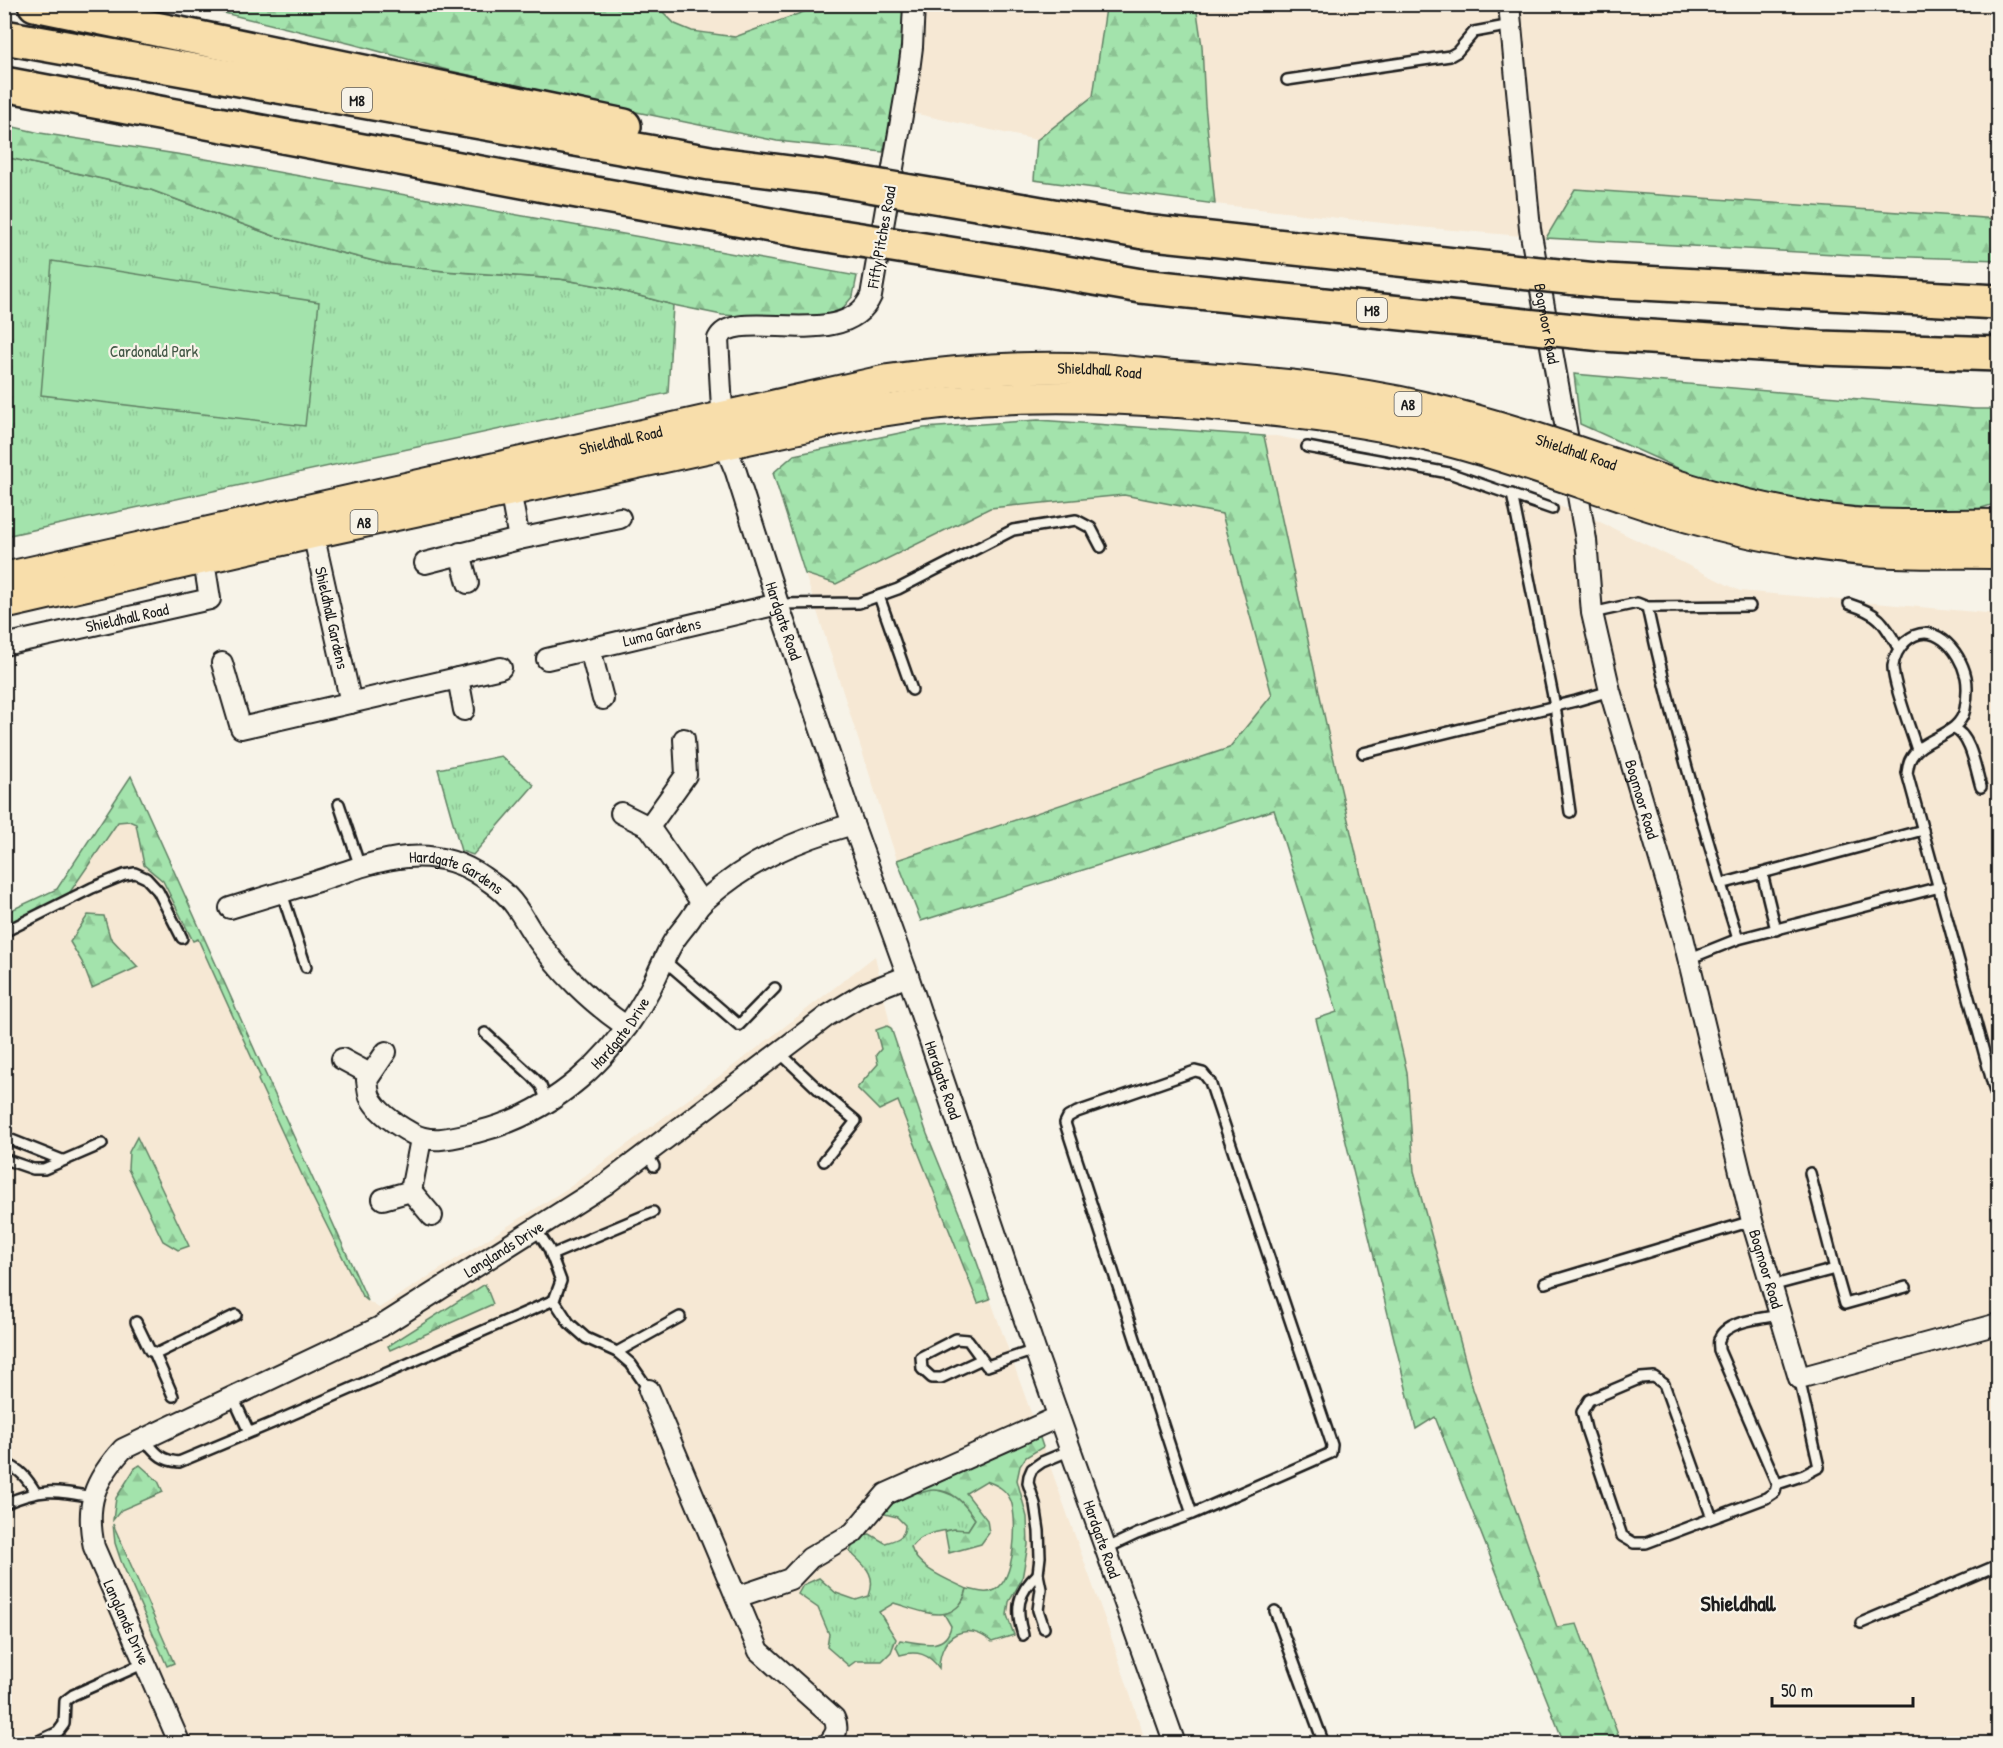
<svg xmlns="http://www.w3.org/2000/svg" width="2003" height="1748" viewBox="0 0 2003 1748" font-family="'Patrick Hand',sans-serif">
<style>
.built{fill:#f6e8d4}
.grass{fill:url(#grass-tufts);stroke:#608064;stroke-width:1.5}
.forest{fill:url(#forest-firs);stroke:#608064;stroke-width:1.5}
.pitch{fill:#a3e3ac;stroke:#608064;stroke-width:1.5}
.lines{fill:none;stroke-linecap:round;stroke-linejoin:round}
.lane-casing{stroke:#1c1c1c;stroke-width:14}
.street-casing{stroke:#1c1c1c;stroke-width:24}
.primary-casing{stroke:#1c1c1c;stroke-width:34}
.highway-casing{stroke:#1c1c1c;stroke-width:38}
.lane{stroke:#f7f3e8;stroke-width:9}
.street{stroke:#f7f3e8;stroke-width:20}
.primary{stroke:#f8deab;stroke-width:30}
.highway{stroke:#f8deab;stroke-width:33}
.primary-bridge-casing{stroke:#1c1c1c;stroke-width:34;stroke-linecap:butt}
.highway-bridge-casing{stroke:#1c1c1c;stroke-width:38;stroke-linecap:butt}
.primary-bridge{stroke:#f8deab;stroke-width:30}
.highway-bridge{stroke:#f8deab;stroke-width:33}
.labels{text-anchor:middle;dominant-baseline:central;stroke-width:4.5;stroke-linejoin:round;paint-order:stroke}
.shield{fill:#f7f3e8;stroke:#5e5c59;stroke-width:1.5}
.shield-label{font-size:15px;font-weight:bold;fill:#1c1c1c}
.street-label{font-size:16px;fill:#1c1c1c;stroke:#f7f3e8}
.park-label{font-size:16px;fill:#445847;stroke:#f7f3e8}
.district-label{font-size:22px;font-weight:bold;fill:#1c1c1c;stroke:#f7f3e8}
</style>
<defs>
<pattern id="grass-tufts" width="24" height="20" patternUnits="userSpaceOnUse" patternTransform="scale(1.5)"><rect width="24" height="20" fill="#a3e3ac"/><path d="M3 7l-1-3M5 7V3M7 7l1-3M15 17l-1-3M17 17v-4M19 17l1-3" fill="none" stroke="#8cc293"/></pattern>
<pattern id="forest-firs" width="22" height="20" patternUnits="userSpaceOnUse" patternTransform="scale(1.5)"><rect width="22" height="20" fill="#a3e3ac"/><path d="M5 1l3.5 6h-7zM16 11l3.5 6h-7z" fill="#8cc293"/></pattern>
</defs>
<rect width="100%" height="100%" fill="#f7f3e8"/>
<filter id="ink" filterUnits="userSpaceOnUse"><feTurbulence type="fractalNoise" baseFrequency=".0167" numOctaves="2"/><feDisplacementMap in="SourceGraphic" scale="12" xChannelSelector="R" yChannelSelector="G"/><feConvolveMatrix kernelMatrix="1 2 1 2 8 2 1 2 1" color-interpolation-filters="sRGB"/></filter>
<g filter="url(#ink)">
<!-- built -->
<g class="built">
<polygon points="357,5 1998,5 1998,219 1575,189 1546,238 1418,227 1215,204 1210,159 1158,162 1037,140 629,51"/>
<polygon points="1264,436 1276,436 1450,468 1590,517 1740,591 1998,614 1998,1743 1621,1743 1578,1624 1557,1628 1473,1389 1414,1171 1407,1072 1331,747"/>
<polygon points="1124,495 1223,514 1272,695 1229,748 897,860 805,574 836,584 990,508"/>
<polygon points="131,776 368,1301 379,1308 571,1186 752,1052 875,956 891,1028 927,1134 962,1220 1113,1642 1146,1743 5,1743 4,913 57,889"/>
</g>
<!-- grass -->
<g class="grass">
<polygon points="5,157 151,190 274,236 386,264 444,271 560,279 610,288 673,305 668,393 5,536"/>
<polygon points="501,756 534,785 473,855 461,851 438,769"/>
<path d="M931 1489C955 1493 961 1499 975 1519L968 1530C949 1529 923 1531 911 1547 916 1568 949 1580 967 1589 957 1629 922 1611 894 1603L879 1612 896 1639 891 1652 882 1661H856L849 1666 827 1647 829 1634 818 1608 798 1594 803 1585 819 1578 836 1593 856 1600 869 1596C877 1574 865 1566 850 1552 854 1541 858 1535 870 1534L885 1543C896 1540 905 1538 905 1525L897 1517 881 1513 883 1508 915 1492 921 1493Z"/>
</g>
<!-- forest -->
<g class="forest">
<polygon points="191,5 615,5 617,8 661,10 675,24 692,31 735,37 817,7 819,5 907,5 901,83 883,152 777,141 622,109 451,71 352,44"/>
<polygon points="1093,5 1196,5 1202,46 1205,105 1215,204 1034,180 1037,140 1093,96 1106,8"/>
<polygon points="5,125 40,133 183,155 857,276 853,296 842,309 828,314 804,320 722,315 673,305 610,288 560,279 444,271 386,264 274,236 151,190 5,157"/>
<polygon points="1575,189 1998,219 1998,260 1853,255 1546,238"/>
<polygon points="1574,374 1974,409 1998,409 1998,503 1968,512 1893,510 1805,502 1693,475 1580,424"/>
<polygon points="1038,420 1264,436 1331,747 1407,1072 1414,1171 1473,1389 1557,1627 1577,1624 1621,1743 1564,1743 1435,1417 1416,1429 1316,1019 1337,1012 1274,810 921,921 897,860 1229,748 1272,695 1222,514 1124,495 990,508 836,584 805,574 773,473 794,455 924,428"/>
<polygon points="131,776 368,1301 362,1296 309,1190 258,1080 260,1076 198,939 193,941 163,881 144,865 136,824 129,821 118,822 68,895 5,926 5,913 57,889"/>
<polygon points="88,915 104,916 110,937 138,967 92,988 82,962 70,942"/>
<polygon points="887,1026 891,1028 927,1134 962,1220 990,1299 978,1303 898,1101 879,1110 857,1088 878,1064 876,1055 881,1049 876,1030"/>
<polygon points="137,1137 189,1246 178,1250 163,1241 128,1169 129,1152"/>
<polygon points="485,1284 493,1304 390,1350 388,1346"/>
<path d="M1039 1435 1043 1447 1026 1457 1020 1466 1017 1480 1027 1517 1028 1545 1022 1579 1009 1602 1007 1615 1014 1635 992 1642C966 1620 940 1634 939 1668 929 1654 917 1650 900 1655L896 1647 900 1640C919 1643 946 1652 951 1626L944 1614C958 1610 964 1602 967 1589 976 1590 986 1595 995 1590 1015 1579 1018 1521 1011 1501 1006 1489 997 1485 986 1481L966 1493 987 1520 989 1533 981 1544 949 1553 945 1531 953 1529 968 1530 975 1519C964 1503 954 1490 934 1490 926 1490 923 1494 915 1492Z"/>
<polygon points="140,1465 158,1481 163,1492 121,1510 113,1520 116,1498 135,1468"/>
<polygon points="113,1524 174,1663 167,1666 121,1561 115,1543"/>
</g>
<!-- pitch -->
<polygon class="pitch" points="52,261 319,302 305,426 41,395"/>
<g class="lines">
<!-- lane casing -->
<g class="lane-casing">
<g id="lane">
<polyline points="1019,4 1020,6"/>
<polyline points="1287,80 1450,56 1457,52 1474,32 1512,25"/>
<polyline points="1307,447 1449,473 1552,509"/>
<polyline points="1512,494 1555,706 1570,812"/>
<polyline points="879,596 912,690"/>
<polyline points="778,604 859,603 898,589 1013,530 1076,520 1091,528 1101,547"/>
<path d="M1849 604C1880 614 1883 621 1899 649"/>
<polyline points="1647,607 1750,606"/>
<path d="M1592 613 1637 603 1647 607C1671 719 1704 830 1738 939L1688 959"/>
<path d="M1954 729C1971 735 1976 771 1981 787"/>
<path d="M1917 750C1912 733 1892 681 1893 666 1894 657 1898 649 1905 642 1932 617 1960 650 1966 677 1968 687 1967 698 1965 709 1959 738 1922 735 1910 760 1908 764 1908 769 1907 773L1998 1103"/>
<polyline points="1363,753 1576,701 1610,691"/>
<polyline points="339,804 360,867"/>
<polyline points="1762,873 1776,930"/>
<polyline points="1721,884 1923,830"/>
<polyline points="282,893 306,967"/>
<polyline points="4,932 92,888 124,875 135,873 146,878 158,891 182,938"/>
<polyline points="1738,939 1940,887"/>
<polyline points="665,961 739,1025 775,988"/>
<polyline points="485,1033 533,1077 541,1086 547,1102"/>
<polyline points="779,1052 820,1091 856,1121 824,1161"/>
<polyline points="4,1137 62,1160"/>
<polyline points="647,1153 654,1166"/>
<polyline points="4,1159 33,1169 44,1169 102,1144"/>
<polyline points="1810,1173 1835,1269"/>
<polyline points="551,1255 653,1212"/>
<polyline points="1545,1283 1752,1221"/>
<polyline points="1771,1286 1835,1269 1845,1304 1906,1287"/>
<polyline points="554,1300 569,1323 586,1338 617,1352 680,1317"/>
<polyline points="136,1322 150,1351 158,1353 236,1315"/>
<polyline points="154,1352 173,1396"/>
<polyline points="617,1352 631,1364 649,1390"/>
<polyline points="982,1359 941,1378 932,1378 922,1369 921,1357 956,1339 968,1340 987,1366 1035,1350"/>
<polyline points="233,1397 249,1432"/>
<path d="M144 1439C156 1452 159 1460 179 1462L277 1421 554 1300 561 1281 549 1249 536 1229"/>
<path d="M4 1463C20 1469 27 1478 36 1493"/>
<polyline points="1777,1484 1804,1475 1819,1467 1799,1378"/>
<path d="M4 1504C41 1488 55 1490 92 1497"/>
<path d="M1712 1518 1664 1384 1654 1377 1641 1378 1589 1400 1582 1412 1586 1429 1622 1536 1634 1543H1646L1766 1498 1775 1492 1777 1484 1719 1350C1719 1346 1718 1343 1719 1340 1723 1321 1764 1318 1780 1315"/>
<polyline points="1107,1548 1137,1534 1192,1514 1331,1453 1332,1445 1210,1082 1203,1073 1195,1071 1077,1112 1068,1117 1065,1123 1192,1514"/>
<polyline points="1275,1611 1324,1744"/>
<polyline points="1861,1623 1998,1565"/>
<polyline points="1044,1628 1038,1610 1041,1589 1038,1574 1040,1557 1039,1531 1035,1504 1028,1483 1029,1476 1032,1469 1042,1462 1071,1450"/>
<path d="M1023 1635C1015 1609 1017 1593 1038 1574"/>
<polyline points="32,1744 58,1732 64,1724 65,1701 73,1695 145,1663"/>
</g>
</g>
<!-- street casing -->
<g class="street-casing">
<g id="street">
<path id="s1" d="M914 4 912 47 907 86 871 296C845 355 734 304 718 339L724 443 736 472 778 604 853 824 908 976 1035 1350 1175 1744"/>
<path id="s2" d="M1509 4 1530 229 1586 540 1592 613 1610 691 1683 937 1752 1221 1799 1378 1998 1324"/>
<polyline points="510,490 519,539"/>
<path id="s3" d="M313 533 351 703"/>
<polyline points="460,553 468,583"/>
<polyline points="425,563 519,539 620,518"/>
<path id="s4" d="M4 645 210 599 202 549"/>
<polyline points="590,649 603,699"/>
<path id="s5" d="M547 659 778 604"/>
<polyline points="222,663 241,728 501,668"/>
<polyline points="458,678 464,710"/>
<polyline points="621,813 649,827 702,903"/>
<polyline points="649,827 686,775 684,739"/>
<path id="s6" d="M230 908C260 899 289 890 318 881 374 862 429 839 483 877 492 883 501 889 508 897 519 908 525 922 534 935 561 973 589 1001 627 1027"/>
<path id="s7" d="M386 1052 367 1080C368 1086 368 1092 370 1097 377 1112 397 1125 411 1133 431 1145 455 1137 477 1132 554 1113 614 1058 650 989 658 974 664 958 672 944 677 935 685 927 691 918 695 912 699 905 705 900 749 861 796 840 853 824"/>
<polyline points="342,1059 370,1074"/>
<polyline points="411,1191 421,1139"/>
<polyline points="383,1199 411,1191 432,1216"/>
<path d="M649 1390 759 1651 834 1718C839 1729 836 1735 828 1744"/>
<polyline points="737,1597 790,1579 810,1558 853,1533 886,1494 1058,1417"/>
<path id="s8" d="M180 1744 94 1547C85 1504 94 1481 123 1449L380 1327 410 1308 606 1184 827 1016 865 993 908 976"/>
</g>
</g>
<!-- primary casing -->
<g class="primary-casing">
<g id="primary">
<path d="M1634 471C1704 496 1777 515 1852 523 1900 527 1950 524 1998 525"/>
<path d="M1624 497C1706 525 1789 544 1875 551 1916 554 1957 552 1998 553"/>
<path id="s9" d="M4 578 888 380C958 370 1029 365 1100 369 1125 371 1149 374 1174 376"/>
<path d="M4 604 313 533 868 413C974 395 1070 394 1177 402"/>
</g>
</g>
<!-- highway casing -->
<g class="highway-casing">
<g id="highway">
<polyline points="35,4 624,126"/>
<polyline points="4,37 710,163 822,177"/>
<polyline points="4,84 555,187 810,232"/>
<polyline points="1024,211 1144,232"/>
<polyline points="1013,264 1141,286"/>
<polyline points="1605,281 1998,302"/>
<polyline points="1603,334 1821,348 1998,354"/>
</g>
</g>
<!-- lane -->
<use href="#lane" class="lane"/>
<!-- street -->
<use href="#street" class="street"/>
<!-- primary -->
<use href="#primary" class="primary"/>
<!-- highway -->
<use href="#highway" class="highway"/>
<!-- primary-bridge casing -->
<g class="primary-bridge-casing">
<g id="primary-bridge">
<path id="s10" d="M1174 376C1259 381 1345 389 1428 408 1498 424 1566 448 1634 471"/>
<path d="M1177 402C1260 409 1344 416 1425 435 1493 451 1558 475 1624 497"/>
</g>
</g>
<!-- highway-bridge casing -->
<g class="highway-bridge-casing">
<g id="highway-bridge">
<polyline points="822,177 1024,211"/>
<polyline points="810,232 1013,264"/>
<polyline points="1144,232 1605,281"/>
<polyline points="1141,286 1603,334"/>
</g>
</g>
<!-- primary-bridge -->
<use href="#primary-bridge" class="primary-bridge"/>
<!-- highway-bridge -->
<use href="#highway-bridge" class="highway-bridge"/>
</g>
</g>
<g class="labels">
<!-- shield labels -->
<g class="shield">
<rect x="342" y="88" width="30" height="24" rx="4.5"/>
<rect x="1357" y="298" width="30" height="24" rx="4.5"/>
<rect x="1394.5" y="392" width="27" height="24" rx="4.5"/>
<rect x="350.5" y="510" width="27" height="24" rx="4.5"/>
</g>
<g class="shield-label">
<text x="357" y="100">M8</text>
<text x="1372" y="310">M8</text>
<text x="1408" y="404">A8</text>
<text x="364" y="522">A8</text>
</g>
<!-- street labels -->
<g class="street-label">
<text transform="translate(881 237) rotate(-80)">Fifty Pitches Road</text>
<text stroke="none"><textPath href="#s2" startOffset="322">Bogmoor Road</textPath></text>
<text stroke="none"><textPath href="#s9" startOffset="1118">Shieldhall Road</textPath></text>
<text stroke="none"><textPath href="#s9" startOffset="632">Shieldhall Road</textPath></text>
<text stroke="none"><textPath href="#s10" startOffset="411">Shieldhall Road</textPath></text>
<text stroke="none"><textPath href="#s4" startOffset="126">Shieldhall Road</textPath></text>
<text stroke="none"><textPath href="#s3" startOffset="87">Shieldhall Gardens</textPath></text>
<text stroke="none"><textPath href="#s1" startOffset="756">Hardgate Road</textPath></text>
<text stroke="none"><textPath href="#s5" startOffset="118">Luma Gardens</textPath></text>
<text stroke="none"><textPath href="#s2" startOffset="808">Bogmoor Road</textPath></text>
<text stroke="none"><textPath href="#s6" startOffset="237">Hardgate Gardens</textPath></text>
<text stroke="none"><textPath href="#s7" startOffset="352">Hardgate Drive</textPath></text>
<text stroke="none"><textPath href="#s1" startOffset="1242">Hardgate Road</textPath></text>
<text stroke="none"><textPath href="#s8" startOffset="753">Langlands Drive</textPath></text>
<text stroke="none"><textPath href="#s2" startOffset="1294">Bogmoor Road</textPath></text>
<text stroke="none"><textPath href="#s1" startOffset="1728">Hardgate Road</textPath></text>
<text transform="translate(127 1622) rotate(66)">Langlands Drive</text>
</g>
<!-- park labels -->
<g class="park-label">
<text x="154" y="351">Cardonald Park</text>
</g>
<!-- district labels -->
<g class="district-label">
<text x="1738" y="1603">Shieldhall</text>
</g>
</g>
<!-- margin -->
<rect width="2003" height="1748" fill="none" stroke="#f7f3e8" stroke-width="24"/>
<rect x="12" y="12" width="1979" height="1724" fill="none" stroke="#1c1c1c" stroke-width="2" filter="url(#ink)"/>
<!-- scale -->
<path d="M1772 1697v9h141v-9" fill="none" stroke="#1c1c1c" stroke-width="3"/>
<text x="1781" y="1697" font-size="18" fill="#1c1c1c" stroke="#f7f3e8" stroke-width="4.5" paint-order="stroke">50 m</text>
</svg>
